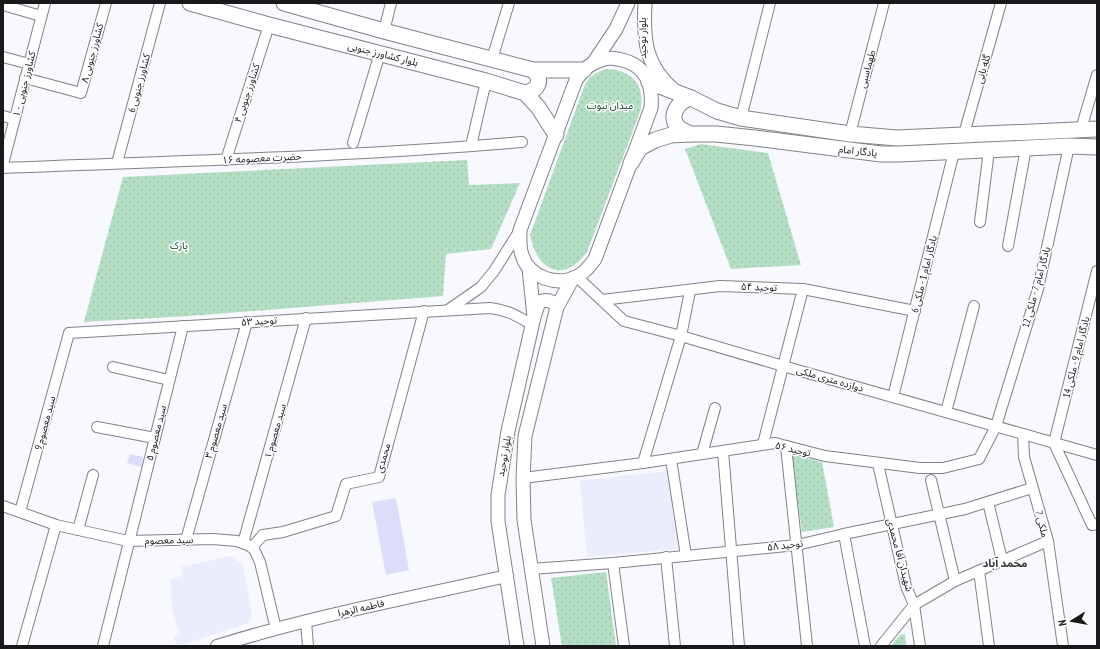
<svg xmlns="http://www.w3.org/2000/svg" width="1100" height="649" viewBox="0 0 1100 649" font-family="'PT Sans Narrow','Noto Sans Arabic',sans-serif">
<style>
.built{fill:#ebecfc}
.grass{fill:url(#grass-dots)}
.building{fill:#dcddf9}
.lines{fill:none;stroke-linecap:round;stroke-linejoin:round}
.minor-casing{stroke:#818189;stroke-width:12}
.tertiary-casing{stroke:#818189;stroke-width:14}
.secondary-casing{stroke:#818189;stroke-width:15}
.primary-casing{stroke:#818189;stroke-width:17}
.minor{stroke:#fff;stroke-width:10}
.tertiary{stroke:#fff;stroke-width:12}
.secondary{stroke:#fff;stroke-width:13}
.primary{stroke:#fff;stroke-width:15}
.labels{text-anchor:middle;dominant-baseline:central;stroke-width:3;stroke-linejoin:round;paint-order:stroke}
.street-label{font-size:10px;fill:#18191b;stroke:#fff}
.park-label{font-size:10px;fill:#033e24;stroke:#fff}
.neighbourhood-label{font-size:11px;font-weight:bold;fill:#34343a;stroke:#fff}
</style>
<defs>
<pattern id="grass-dots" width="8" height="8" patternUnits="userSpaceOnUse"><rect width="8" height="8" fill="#b4dfc4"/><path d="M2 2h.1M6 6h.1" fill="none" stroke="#9abfa8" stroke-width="1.8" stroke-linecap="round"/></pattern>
</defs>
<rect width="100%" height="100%" fill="#f8f8ff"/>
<!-- built -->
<g class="built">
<polygon points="667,471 678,549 587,557 580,481"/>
<polygon points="230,556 243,565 252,614 249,623 177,646 174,638 179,632 172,608 170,579 182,576 181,567"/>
</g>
<!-- grass -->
<g class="grass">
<path d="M606 69C633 70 646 86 640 112L587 252C563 285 537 270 530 235L584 87C588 77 596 72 606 69Z"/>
<polygon points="701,144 768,153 801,265 731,269 685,149"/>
<polygon points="467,160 469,185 520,183 491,249 446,254 443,296 189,316 84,322 123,177"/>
<polygon points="791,454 822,462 834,527 802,532"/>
<polygon points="606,572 616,646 562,646 551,578"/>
<polygon points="905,634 906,646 891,646 900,635"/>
</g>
<!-- building -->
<g class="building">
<polygon points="130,454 143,457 141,467 127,463"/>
<polygon points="396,498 409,570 386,575 372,502"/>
</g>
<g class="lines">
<!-- minor casing -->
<g class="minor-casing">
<g id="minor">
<polyline points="3,5 41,16"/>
<polyline points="384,31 391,3"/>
<polyline points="3,57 29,64"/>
<polyline points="492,59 509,3"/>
<polyline points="25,78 81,93 106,3"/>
<polyline points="3,116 14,119"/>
<polyline points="741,118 770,3"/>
<polyline points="1081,129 1097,75"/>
<polyline points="850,134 884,3"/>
<polyline points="964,134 1001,3"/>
<polyline points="353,143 380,53"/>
<polyline points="471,146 486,81"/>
<polyline points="226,160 269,25"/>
<polyline points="117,163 160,3"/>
<polyline points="3,164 45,3"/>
<path d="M3 168C176 161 349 157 522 142"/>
<polyline points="980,222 989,150"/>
<polyline points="1008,246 1026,148"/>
<polyline points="1097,271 1054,443 1092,525 1097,524"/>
<polyline points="577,277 624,321 681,336 783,366 1097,455"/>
<polyline points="602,300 720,286 803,289 915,311"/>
<polyline points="448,310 481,287 494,271 520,230"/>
<polyline points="113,367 169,380"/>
<polyline points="893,397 954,152"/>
<polyline points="946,412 974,306"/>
<polyline points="97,427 155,438"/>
<polyline points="763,444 803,289"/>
<polyline points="786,446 807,646"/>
<polyline points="723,451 739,646"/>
<polyline points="702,454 715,408"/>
<polyline points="671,459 686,556"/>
<polyline points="643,463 681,336 690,291"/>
<polyline points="878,464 906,586 914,605 920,646"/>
<polyline points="523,478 643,463 775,443 825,456 920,468 943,468 979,459 996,426 1038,289 1069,146"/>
<polyline points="931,480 955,581"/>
<polyline points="988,502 1002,560"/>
<polyline points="3,506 56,525 128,541 213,539 237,541 248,545 254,549 260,562 276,629"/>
<path d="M20 512 69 333 490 308C508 310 517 316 533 325"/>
<polyline points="78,530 93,475"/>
<polyline points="844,534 865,646"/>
<polyline points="186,540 247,322"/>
<polyline points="1048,541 1063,646"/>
<polyline points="243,543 306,318"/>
<polyline points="252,547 263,535 283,532 336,516 346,484 379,477 424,311"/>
<polyline points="666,557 675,646"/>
<polyline points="613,563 624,646"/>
<polyline points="531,569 613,563 797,545 844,534 965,509 1032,488"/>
<polyline points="979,571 989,646"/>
<polyline points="306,621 308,646"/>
<polyline points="22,646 56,525"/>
<polyline points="103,646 183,326"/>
<polyline points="881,646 914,605 955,581 1048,541 1024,457 1023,434"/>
</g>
</g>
<!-- tertiary casing -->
<g class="tertiary-casing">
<path id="tertiary" d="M217 646C312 616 410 598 507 576"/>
</g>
<!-- secondary casing -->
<g class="secondary-casing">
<g id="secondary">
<path d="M645 3C643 40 645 66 675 91"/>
<path d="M607 58C639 59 654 76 651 108L595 259C590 265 586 272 578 276 558 287 529 278 522 255 519 247 520 239 520 230L576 80C585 67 591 63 607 58Z"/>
<polyline points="594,62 616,29 628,3"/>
<path d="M534 317 539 302C547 299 552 300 557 307"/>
<polyline points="517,646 498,521 498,495 508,431 534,317 529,268"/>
<polyline points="543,646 524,520 523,478 525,436 557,307 573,278"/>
</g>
</g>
<!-- primary casing -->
<g class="primary-casing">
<g id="primary">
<polyline points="190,3 269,25 486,81 525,93 538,107 556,135"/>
<polyline points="284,3 384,31 533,70 584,70"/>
<polyline points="649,82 691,98 717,111 741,118 850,134 897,138 1097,129"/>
<path d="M525 93C539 90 543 80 533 70"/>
<path d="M690 134C686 132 681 130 678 127 668 116 678 101 691 98"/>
<polyline points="631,163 640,148 655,140 671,135 690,134 716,134 755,138 881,154 899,154 1069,146 1097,147"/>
</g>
</g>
<!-- minor -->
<use href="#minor" class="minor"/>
<!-- tertiary -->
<use href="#tertiary" class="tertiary"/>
<!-- secondary -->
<use href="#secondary" class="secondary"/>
<!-- primary -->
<use href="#primary" class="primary"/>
</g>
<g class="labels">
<!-- street labels -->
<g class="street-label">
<text transform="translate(642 38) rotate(-90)">بلوار توحید</text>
<text transform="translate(92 53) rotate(-75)">کشاورز جنوبی ۸</text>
<text transform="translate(383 54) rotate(14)">بلوار کشاورز جنوبی</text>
<text transform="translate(867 69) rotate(-75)">طهماسبی</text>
<text transform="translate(983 69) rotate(-74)">گله بانی</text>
<text transform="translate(139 83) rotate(-75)">کشاورز جنوبی 6</text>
<text transform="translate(24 84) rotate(-76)">کشاورز جنوبی ۱۰</text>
<text transform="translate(247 93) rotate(-72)">کشاورز جنوبی ۴</text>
<text transform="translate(858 151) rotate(6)">یادگار امام</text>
<text transform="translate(262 158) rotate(-3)">حضرت معصومه ۱۶</text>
<text transform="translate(924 274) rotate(-76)">یادگار امام 1 - ملکی 6</text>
<text transform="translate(759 287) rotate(2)">توحید ۵۴</text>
<text transform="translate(1036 287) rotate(-75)">یادگار امام 7 - ملکی 12</text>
<text transform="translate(259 321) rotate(-4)">توحید ۵۳</text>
<text transform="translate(1076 357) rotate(-76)">یادگار امام 9 - ملکی 14</text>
<text transform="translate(830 379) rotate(16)">دوازده متری ملکی</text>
<text transform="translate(45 423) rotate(-75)">سید معصوم 9</text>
<text transform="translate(216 431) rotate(-74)">سید معصوم ۳</text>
<text transform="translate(275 431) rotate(-74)">سید معصوم ۱</text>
<text transform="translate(156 433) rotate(-76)">سید معصوم ۵</text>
<text transform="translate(793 449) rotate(13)">توحید ۵۶</text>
<text transform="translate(504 456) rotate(-80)">بلوار توحید</text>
<text transform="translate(383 458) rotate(-74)">محمدی</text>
<text transform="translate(1042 524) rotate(76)">ملکی 7</text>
<text transform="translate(169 540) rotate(-1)">سید معصوم</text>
<text transform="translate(785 545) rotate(-7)">توحید ۵۸</text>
<text transform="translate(900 555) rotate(75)">شهیدان آقا محمدی</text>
<text transform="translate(361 608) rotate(-13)">فاطمه الزهرا</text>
</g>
<!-- park labels -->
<g class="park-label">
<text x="610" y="105">میدان نبوت</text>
<text x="179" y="245">پارک</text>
</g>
<!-- neighbourhood labels -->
<g class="neighbourhood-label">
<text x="1005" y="563">محمد آباد</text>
</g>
</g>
<!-- border -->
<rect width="1100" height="649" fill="none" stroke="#18191b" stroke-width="8"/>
<!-- north arrow -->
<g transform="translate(1072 621) rotate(259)" stroke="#ffffff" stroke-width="3" paint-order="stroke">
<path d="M0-3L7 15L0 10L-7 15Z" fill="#18191b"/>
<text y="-6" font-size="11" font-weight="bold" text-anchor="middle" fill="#18191b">N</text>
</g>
</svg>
